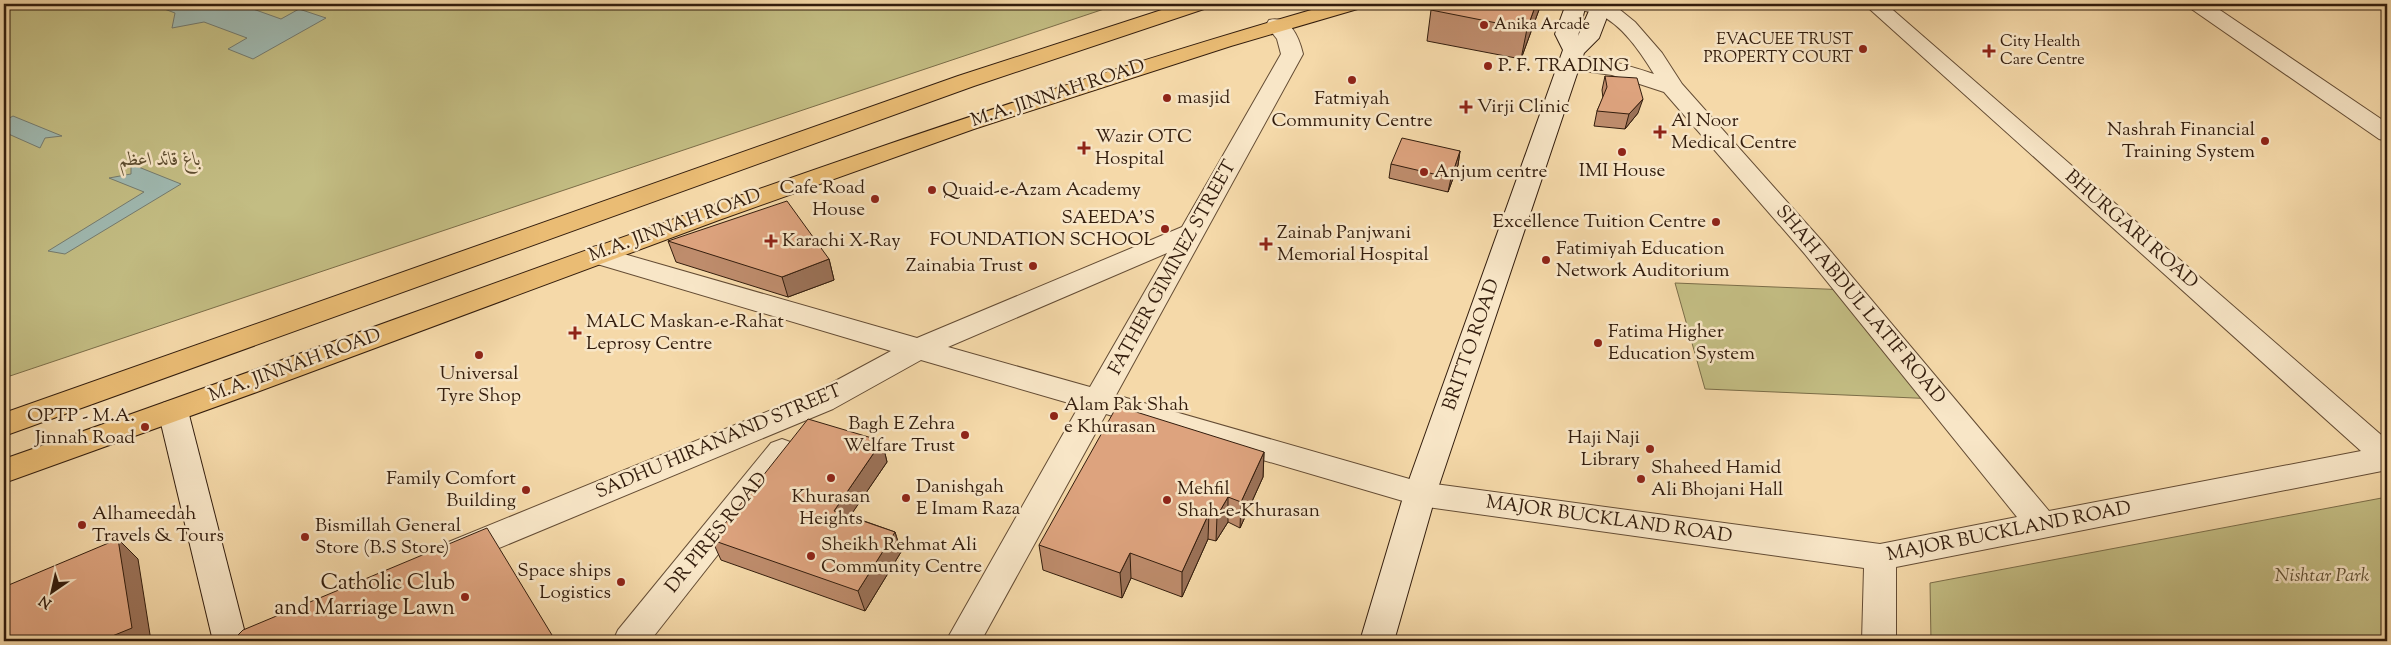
<svg xmlns="http://www.w3.org/2000/svg" width="2391" height="645" viewBox="0 0 2391 645" font-family="'Sorts Mill Goudy',Amiri,serif">
<style>
.green{fill:#c3bd83;stroke:#7b6d48}
.water{fill:#9fb9b1;stroke:#747b6f}
.lines{fill:none;stroke-linecap:round;stroke-linejoin:round}
.street-casing{stroke:#644c34;stroke-width:2}
.secondary-casing{stroke:#331d0d;stroke-width:2}
.highway-casing{stroke:#331d0d;stroke-width:2}
.street{fill:#f8e6c7;fill-rule:evenodd}
.secondary{fill:#f8e6c7;fill-rule:evenodd}
.highway{fill:#eabc74;fill-rule:evenodd}
.wall{fill:#be8c6c;stroke:#331d0d}
.shaded-wall{fill:#9b7258;stroke:#331d0d}
.building{fill:#dda37e;stroke:#331d0d}
.poi-dot{fill:#8f2418;stroke:#f8e6c7;stroke-width:2}
.labels{text-anchor:middle;dominant-baseline:central;stroke-width:5;stroke-linejoin:round;paint-order:stroke}
.far-poi-label{font-size:16px;fill:#331d0d;stroke:#f8e6c7;text-anchor:start}
.poi-label{font-size:19px;fill:#331d0d;stroke:#f8e6c7;text-anchor:start}
.street-label{font-size:19px;fill:#331d0d;stroke:#f8e6c7}
.park-label{font-size:19px;font-style:italic;fill:#5e4d30;stroke:#f8e6c7}
.near-poi-label{font-size:22px;fill:#331d0d;stroke:#f8e6c7;text-anchor:end}
</style>
<rect width="100%" height="100%" fill="#f5d9a9"/>
<filter id="stains"><feTurbulence type="fractalNoise" baseFrequency=".004" numOctaves="4"/><feColorMatrix values="0 0 0 0 .2 0 0 0 0 .09 0 0 0 0 .02 0 0 0 .5 -.17"/></filter>
<radialGradient id="worn" r=".72"><stop offset=".6" stop-color="#630" stop-opacity="0"/><stop offset="1" stop-color="#630" stop-opacity=".3"/></radialGradient>
<!-- green -->
<g class="green">
<polygon points="4,4 1119,4 4,378"/>
<polygon points="1675,283 1849,290 1938,399 1705,389"/>
<polygon points="2387,497 2387,641 1931,641 1930,583"/>
</g>
<!-- water -->
<g class="water">
<polygon points="151,4 239,4 281,19 299,9 326,18 253,59 228,49 247,38 204,22 172,28 175,13"/>
<polygon points="13,116 62,136 45,138 40,148 4,132 4,121"/>
<polygon points="131,164 181,184 65,254 48,251 144,192 109,178 131,174"/>
</g>
<g class="lines">
<!-- street casing -->
<g class="street-casing">
<g id="street">
<path d="M1569 4H1608L1619 9 1635 22 1662 53 1682 84 1822 241 2049 511 2361 451 1864 4H1886L2387 440V470L1896 567V641H1862L1864 568 1420 506 1106 414 981 641H946L1079 406 921 360 833 409 468 561 457 565 446 561 441 552 446 543 813 393 891 351 587 261 583 255 587 249 596 246 917 338 1182 227 1281 54 1277 39 1266 25 1269 20C1290 15 1299 37 1303 54L1116 395 1420 482 1880 544 2017 517 1804 253 1664 92 1612 75 1562 68 1559 63 1562 58C1588 52 1629 66 1654 74 1641 53 1622 24 1598 14 1590 11 1580 11 1572 8ZM1167 253 1090 387 948 347Z"/>
<polygon points="2187,4 2211,4 2387,123 2387,141 2379,139 2190,8"/>
<polygon points="782,439 793,443 797,451 793,459 650,641 613,641 618,630 771,443"/>
</g>
</g>
<!-- secondary casing -->
<g class="secondary-casing">
<g id="secondary">
<polygon points="1566,4 1586,4 1578,36 1592,4 1612,4 1599,38 1584,53 1436,494 1394,641 1360,641 1404,494 1563,50 1555,34"/>
<polygon points="173,400 183,403 188,411 247,641 213,641 158,411 163,403"/>
</g>
</g>
<!-- highway casing -->
<g class="highway-casing">
<g id="highway">
<polygon points="1180,4 1210,4 1207,8 974,86 4,436 4,413 958,76"/>
<path d="M1332 4H1364L1361 8 1231 46 974 129 719 220 257 392 4 483V459C446 305 882 133 1332 4Z"/>
</g>
</g>
<!-- street -->
<use href="#street" class="street"/>
<!-- secondary -->
<use href="#secondary" class="secondary"/>
<!-- highway -->
<use href="#highway" class="highway"/>
</g>
<!-- wall -->
<g class="wall">
<polygon points="1434,4 1545,4 1540,7 1521,59 1427,41 1431,10"/>
<polygon points="1605,76 1638,113 1625,129 1594,126 1597,111 1603,98 1602,90"/>
<polygon points="1460,151 1458,165 1448,192 1389,178 1391,164"/>
<polygon points="668,241 829,259 834,280 788,297 676,262"/>
<polygon points="882,441 887,462 850,516 895,532 901,552 865,611 721,560 712,540"/>
<polygon points="1264,452 1263,477 1240,528 1228,522 1216,541 1208,539 1182,597 1131,578 1122,598 1043,570 1039,545"/>
</g>
<!-- shaded-wall -->
<g class="shaded-wall">
<polygon points="1536,4 1545,4 1540,7 1521,59 1527,29"/>
<polygon points="1643,99 1638,113 1625,129 1629,114"/>
<polygon points="1460,151 1458,165 1448,192 1451,178"/>
<polygon points="829,259 834,280 788,297 782,277"/>
<polygon points="882,441 887,462 840,531 834,511"/>
<polygon points="1264,452 1263,477 1240,528 1241,502"/>
<polygon points="1228,497 1228,522 1216,541 1217,516"/>
<polygon points="1209,513 1208,539 1182,597 1182,572"/>
<polygon points="895,532 901,552 865,611 858,591"/>
<polygon points="118,539 138,559 151,641 100,641"/>
<polygon points="1130,553 1131,578 1122,598 1120,573"/>
</g>
<!-- building -->
<g class="building">
<polygon points="1434,4 1536,4 1527,29 1431,10"/>
<polygon points="1605,76 1637,78 1643,99 1629,114 1597,111 1607,87"/>
<polygon points="1402,138 1460,151 1451,178 1391,164"/>
<polygon points="787,201 829,259 782,277 668,241"/>
<polygon points="1117,406 1264,452 1241,502 1228,497 1217,516 1209,513 1182,572 1130,553 1120,573 1039,545"/>
<polygon points="808,419 882,441 834,511 895,532 858,591 712,540"/>
<polygon points="487,528 555,640 554,641 232,641 243,630"/>
<polygon points="118,539 132,628 100,641 4,641 4,587"/>
</g>
<!-- markers -->
<g class="poi-dot">
<circle cx="1484" cy="25" r="5"/>
<circle cx="1863" cy="49" r="5"/>
<path d="M1986.5 43.5h5v5h5v5h-5v5h-5v-5h-5v-5h5z"/>
<circle cx="1488" cy="66" r="5"/>
<circle cx="1352" cy="80" r="5"/>
<circle cx="1167" cy="98" r="5"/>
<path d="M1463.5 99.5h5v5h5v5h-5v5h-5v-5h-5v-5h5z"/>
<path d="M1657.5 124.5h5v5h5v5h-5v5h-5v-5h-5v-5h5z"/>
<circle cx="2265" cy="141" r="5"/>
<path d="M1081.5 140.5h5v5h5v5h-5v5h-5v-5h-5v-5h5z"/>
<circle cx="1622" cy="152" r="5"/>
<circle cx="1424" cy="172" r="5"/>
<circle cx="932" cy="190" r="5"/>
<circle cx="875" cy="199" r="5"/>
<circle cx="1716" cy="222" r="5"/>
<circle cx="1165" cy="229" r="5"/>
<path d="M768.5 233.5h5v5h5v5h-5v5h-5v-5h-5v-5h5z"/>
<path d="M1263.5 236.5h5v5h5v5h-5v5h-5v-5h-5v-5h5z"/>
<circle cx="1546" cy="260" r="5"/>
<circle cx="1033" cy="266" r="5"/>
<path d="M572.5 325.5h5v5h5v5h-5v5h-5v-5h-5v-5h5z"/>
<circle cx="1598" cy="343" r="5"/>
<circle cx="479" cy="355" r="5"/>
<circle cx="1054" cy="416" r="5"/>
<circle cx="145" cy="427" r="5"/>
<circle cx="965" cy="435" r="5"/>
<circle cx="1650" cy="449" r="5"/>
<circle cx="831" cy="478" r="5"/>
<circle cx="1641" cy="479" r="5"/>
<circle cx="526" cy="490" r="5"/>
<circle cx="906" cy="498" r="5"/>
<circle cx="1167" cy="500" r="5"/>
<circle cx="82" cy="525" r="5"/>
<circle cx="305" cy="537" r="5"/>
<circle cx="811" cy="556" r="5"/>
<circle cx="621" cy="582" r="5"/>
<circle cx="465" cy="597" r="5"/>
</g>
<g class="labels">
<!-- far-poi labels -->
<g class="far-poi-label">
<text x="1494" y="25">Anika Arcade</text>
<text x="1853" y="40" text-anchor="end">EVACUEE TRUST<tspan x="1853" dy="18">PROPERTY COURT</tspan></text>
<text x="2000" y="42">City Health<tspan x="2000" dy="18">Care Centre</tspan></text>
</g>
<!-- poi labels -->
<g class="poi-label">
<text x="1498" y="66">P. F. TRADING</text>
<text x="1177" y="98">masjid</text>
<text x="1352" y="99" text-anchor="middle">Fatmiyah<tspan x="1352" dy="22">Community Centre</tspan></text>
<text x="1477" y="107">Virji Clinic</text>
<text x="1671" y="121">Al Noor<tspan x="1671" dy="22">Medical Centre</tspan></text>
<text x="2255" y="130" text-anchor="end">Nashrah Financial<tspan x="2255" dy="22">Training System</tspan></text>
<text x="1095" y="137">Wazir OTC<tspan x="1095" dy="22">Hospital</tspan></text>
<text x="1622" y="171" text-anchor="middle">IMI House</text>
<text x="1434" y="172">Anjum centre</text>
<text x="865" y="188" text-anchor="end">Cafe Road<tspan x="865" dy="22">House</tspan></text>
<text x="942" y="190">Quaid-e-Azam Academy</text>
<text x="1155" y="218" text-anchor="end">SAEEDA'S<tspan x="1155" dy="22">FOUNDATION SCHOOL</tspan></text>
<text x="1706" y="222" text-anchor="end">Excellence Tuition Centre</text>
<text x="1277" y="233">Zainab Panjwani<tspan x="1277" dy="22">Memorial Hospital</tspan></text>
<text x="782" y="241">Karachi X-Ray</text>
<text x="1556" y="249">Fatimiyah Education<tspan x="1556" dy="22">Network Auditorium</tspan></text>
<text x="1023" y="266" text-anchor="end">Zainabia Trust</text>
<text x="586" y="322">MALC Maskan-e-Rahat<tspan x="586" dy="22">Leprosy Centre</tspan></text>
<text x="1608" y="332">Fatima Higher<tspan x="1608" dy="22">Education System</tspan></text>
<text x="479" y="374" text-anchor="middle">Universal<tspan x="479" dy="22">Tyre Shop</tspan></text>
<text x="1064" y="405">Alam Pak Shah<tspan x="1064" dy="22">e Khurasan</tspan></text>
<text x="135" y="416" text-anchor="end">OPTP - M.A.<tspan x="135" dy="22">Jinnah Road</tspan></text>
<text x="955" y="424" text-anchor="end">Bagh E Zehra<tspan x="955" dy="22">Welfare Trust</tspan></text>
<text x="1640" y="438" text-anchor="end">Haji Naji<tspan x="1640" dy="22">Library</tspan></text>
<text x="1651" y="468">Shaheed Hamid<tspan x="1651" dy="22">Ali Bhojani Hall</tspan></text>
<text x="516" y="479" text-anchor="end">Family Comfort<tspan x="516" dy="22">Building</tspan></text>
<text x="916" y="487">Danishgah<tspan x="916" dy="22">E Imam Raza</tspan></text>
<text x="1177" y="489">Mehfil<tspan x="1177" dy="22">Shah-e-Khurasan</tspan></text>
<text x="831" y="497" text-anchor="middle">Khurasan<tspan x="831" dy="22">Heights</tspan></text>
<text x="92" y="514">Alhameedah<tspan x="92" dy="22">Travels &amp; Tours</tspan></text>
<text x="315" y="526">Bismillah General<tspan x="315" dy="22">Store (B.S Store)</tspan></text>
<text x="821" y="545">Sheikh Rehmat Ali<tspan x="821" dy="22">Community Centre</tspan></text>
<text x="611" y="571" text-anchor="end">Space ships<tspan x="611" dy="22">Logistics</tspan></text>
</g>
<!-- street labels -->
<g class="street-label">
<text transform="translate(1058 94) rotate(-18)">M.A. JINNAH ROAD</text>
<text transform="translate(675 226) rotate(-20)">M.A. JINNAH ROAD</text>
<text transform="translate(2131 230) rotate(41)">BHURGARI ROAD</text>
<text transform="translate(1173 268) rotate(-61)">FATHER GIMINEZ STREET</text>
<text transform="translate(1860 305) rotate(50)">SHAH ABDUL LATIF ROAD</text>
<text transform="translate(1472 345) rotate(-71)">BRITTO ROAD</text>
<text transform="translate(295 366) rotate(-20)">M.A. JINNAH ROAD</text>
<text transform="translate(719 442) rotate(-23)">SADHU HIRANAND STREET</text>
<text transform="translate(1609 520) rotate(8)">MAJOR BUCKLAND ROAD</text>
<text transform="translate(2009 532) rotate(-11)">MAJOR BUCKLAND ROAD</text>
<text transform="translate(717 533) rotate(-51)">DR PIRES ROAD</text>
</g>
<!-- park labels -->
<g class="park-label">
<text x="160" y="160">باغ قائد اعظم</text>
<text x="2322" y="576">Nishtar Park</text>
</g>
<!-- near-poi labels -->
<g class="near-poi-label">
<text x="455" y="584">Catholic Club<tspan x="455" dy="25">and Marriage Lawn</tspan></text>
</g>
</g>
<!-- margin -->
<rect width="2391" height="645" fill="none" stroke="#f5d9a9" stroke-width="20"/>
<rect x="5" y="5" width="2381" height="635" fill="none" stroke="#331d0d" stroke-width="2.5"/>
<rect x="10" y="10" width="2371" height="625" fill="none" stroke="#331d0d"/>
<!-- north arrow -->
<g transform="translate(52 592) rotate(214)" stroke="#f8e6c7" stroke-width="4" paint-order="stroke">
<path d="M0-4L9 19L0 12L-9 19Z" fill="#331d0d"/>
<text y="-8" font-size="14" font-weight="bold" text-anchor="middle" fill="#331d0d">N</text>
</g>
<rect width="100%" height="100%" filter="url(#stains)"/>
<rect width="100%" height="100%" fill="url(#worn)"/>
</svg>
